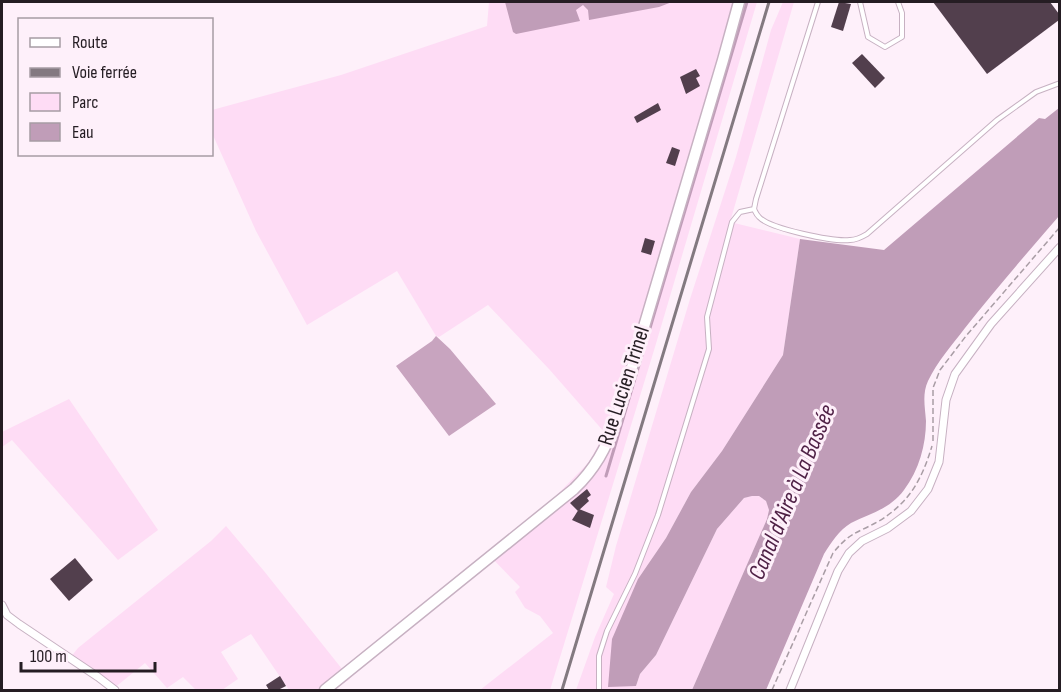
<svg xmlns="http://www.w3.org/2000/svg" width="1061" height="692" viewBox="0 0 1061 692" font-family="'Sofia Sans Condensed',sans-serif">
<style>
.green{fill:#fedcf5}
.forest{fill:#c8a4bf}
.water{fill:#c09db8}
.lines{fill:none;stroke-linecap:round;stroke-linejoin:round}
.stream{stroke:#c09db8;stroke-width:3}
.building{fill:#523f4d}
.lane-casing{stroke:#c7b1c2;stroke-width:6}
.street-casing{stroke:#c7b1c2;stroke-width:9}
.secondary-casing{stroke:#c7b1c2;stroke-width:13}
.path{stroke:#a99da5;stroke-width:1.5;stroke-dasharray:6 3;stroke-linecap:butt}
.lane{stroke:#fff;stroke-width:4}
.street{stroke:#fff;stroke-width:7}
.secondary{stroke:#fff;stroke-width:10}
.rail{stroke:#837980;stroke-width:3}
.labels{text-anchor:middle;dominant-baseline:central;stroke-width:6;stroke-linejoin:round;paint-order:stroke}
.street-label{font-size:22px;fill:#251d23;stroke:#fef0fa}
.water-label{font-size:24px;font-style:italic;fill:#502247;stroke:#fef0fa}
</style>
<rect width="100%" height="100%" fill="#fef0fa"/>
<!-- green -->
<g class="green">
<polygon points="489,2 757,2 655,347 550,690 480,690 553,633 540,616 525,608 515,592 520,587 488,554 554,498 589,462 605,433 549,369 488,305 439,337 436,336 397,271 307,325 256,231 212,133 212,110 341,75 487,26"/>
<polygon points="783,2 794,2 730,222 800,239 783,355 722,451 691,492 666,538 638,579 636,686 640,674 656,655 717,529 744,498 752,496 759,496 766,501 769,509 767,519 692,690 576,690 595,637 614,594 606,587 616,546 690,299 736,157 771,30"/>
<polygon points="69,399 158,530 118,560 12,440 2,447 2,432"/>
<polygon points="226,526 264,571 350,679 333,690 289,690 251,634 221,652 238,679 222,690 196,690 183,677 167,688 145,663 113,689 70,658 78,648 211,541"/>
</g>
<!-- forest -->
<polygon class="forest" points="436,336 450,349 496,404 449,436 396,366 432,341"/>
<!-- water -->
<g class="water">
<polygon points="505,2 672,2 659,7 589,20 588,10 583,5 576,10 580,21 516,34 513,32"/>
<path d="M1059 108V216C1027 253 995 290 965 328 952 345 937 362 928 381 922 394 925 407 926 421 926 445 919 470 904 490 890 509 871 513 851 523 839 530 831 543 824 554L766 690H692L767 519 769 510 766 501 759 496H752L744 498 717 529 656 655 640 674 636 686 608 687 612 639 638 579 666 538 691 492 722 451 783 355 800 239 884 250 1039 118 1045 119Z"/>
</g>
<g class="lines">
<!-- stream -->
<polyline class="stream" points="606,476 747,2"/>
</g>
<!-- building -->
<g class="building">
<polygon points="839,2 851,4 843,31 831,27"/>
<polygon points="933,2 1050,2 1059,14 1059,20 987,74"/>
<polygon points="862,54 885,78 875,88 852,63"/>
<polygon points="696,69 700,76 696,78 700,86 686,94 680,77"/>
<polygon points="658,103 661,110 637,123 634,117"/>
<polygon points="672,147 680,150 675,166 666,163"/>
<polygon points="645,238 655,241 651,255 641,252"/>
<polygon points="587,489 591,495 587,498 589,501 578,511 570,503"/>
<polygon points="579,509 594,515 590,528 572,520"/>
<polygon points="75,558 93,580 69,601 50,579"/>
<polygon points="280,676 286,686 278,690 269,690 266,685"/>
</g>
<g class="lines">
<!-- lane casing -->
<g class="lane-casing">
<g id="lane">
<polyline points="860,2 868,37 885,47 902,37 902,13 898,2"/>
<path d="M754 209C756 213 756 214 759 217 770 229 834 242 850 240 857 240 862 237 867 234L997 120 1036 92 1060 83"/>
<polyline points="599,690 599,656 607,631 635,574 658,515 709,349 707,317 732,222 740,212 754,209 756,199 818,2"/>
</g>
</g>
<!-- street casing -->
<g class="street-casing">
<g id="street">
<polyline points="2,605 7,615 19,624 98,677 115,690"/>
<polyline points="790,690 838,571 849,553 862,541 888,528 911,511 928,489 939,462 946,400 955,374 991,324 1060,247"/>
</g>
</g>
<!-- secondary casing -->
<g class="secondary-casing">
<path id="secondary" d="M325 690 574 489C595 469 606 448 616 421L723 60 739 2"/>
</g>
<!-- path -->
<g class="path">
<polyline points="933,441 933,388 940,370 966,336 1060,227"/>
<path d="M772 690 833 553C851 531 856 534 879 521 910 502 922 479 932 446"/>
</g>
<!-- lane -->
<use href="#lane" class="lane"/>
<!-- street -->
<use href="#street" class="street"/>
<!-- secondary -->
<use href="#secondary" class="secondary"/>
<!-- rail -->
<polyline class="rail" points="562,690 769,2"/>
</g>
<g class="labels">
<!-- street labels -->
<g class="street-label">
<text transform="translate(624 386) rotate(-72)">Rue Lucien Trinel</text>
</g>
<!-- water labels -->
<g class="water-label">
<text transform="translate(792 492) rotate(-67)">Canal d'Aire à La Bassée</text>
</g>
</g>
<!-- border -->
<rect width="1061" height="692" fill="none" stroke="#251d23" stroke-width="6"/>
<!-- legend -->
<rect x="18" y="18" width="195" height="138" fill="#fef0fa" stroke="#a79ca4" stroke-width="1.5"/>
<rect x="30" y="38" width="30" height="9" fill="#ffffff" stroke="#a79ca4" stroke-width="1.5"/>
<text x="72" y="48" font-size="18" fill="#251d23">Route</text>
<rect x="30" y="68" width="30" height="9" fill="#837980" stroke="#a79ca4" stroke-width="1.5"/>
<text x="72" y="78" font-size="18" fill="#251d23">Voie ferrée</text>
<rect x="30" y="93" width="30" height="18" fill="#fedcf5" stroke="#a79ca4" stroke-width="1.5"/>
<text x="72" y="108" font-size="18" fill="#251d23">Parc</text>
<rect x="30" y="123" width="30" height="18" fill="#c09db8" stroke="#a79ca4" stroke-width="1.5"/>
<text x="72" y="138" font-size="18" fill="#251d23">Eau</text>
<!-- scale -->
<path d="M21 662v9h134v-9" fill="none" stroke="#251d23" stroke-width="3"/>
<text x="30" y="662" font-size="18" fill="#251d23" stroke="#fef0fa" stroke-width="4.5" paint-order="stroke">100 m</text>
</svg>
